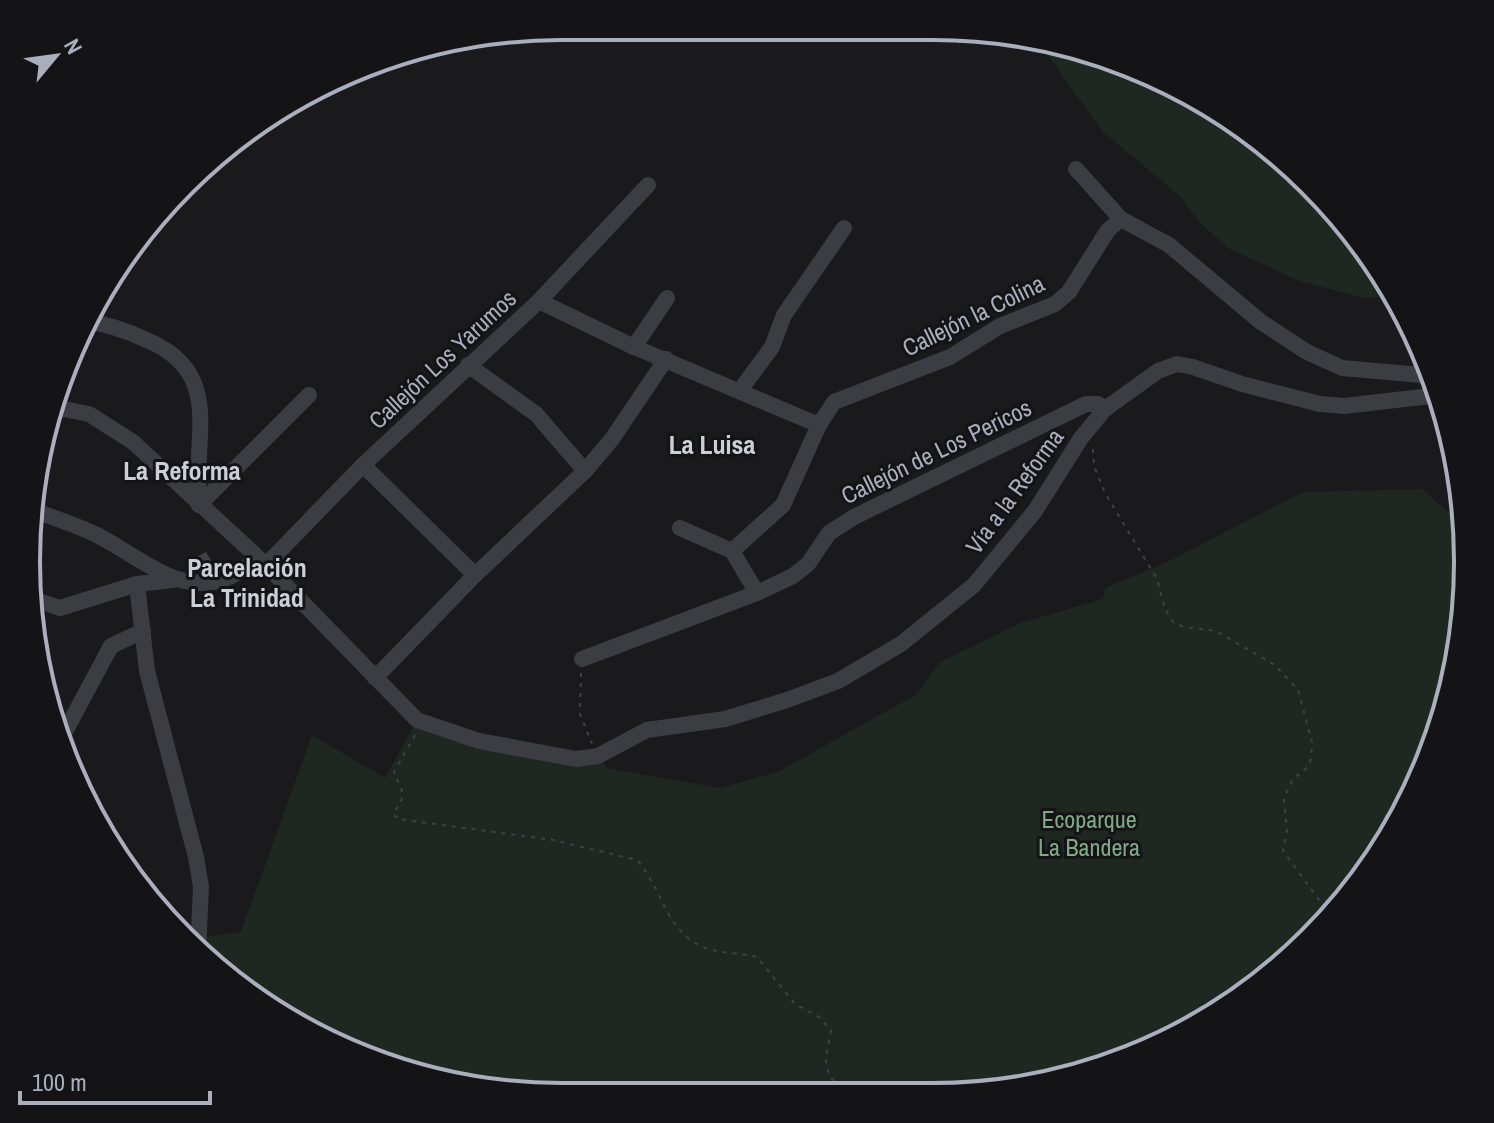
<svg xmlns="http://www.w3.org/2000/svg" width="1494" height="1123" viewBox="0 0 1494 1123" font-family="'Archivo Narrow',sans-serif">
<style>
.green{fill:#1e2821}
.building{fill:#414147}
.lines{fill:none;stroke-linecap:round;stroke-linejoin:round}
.path{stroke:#404148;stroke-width:2;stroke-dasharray:4 6;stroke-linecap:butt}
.minor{stroke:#3c3c43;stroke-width:16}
.labels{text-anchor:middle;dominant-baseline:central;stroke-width:6;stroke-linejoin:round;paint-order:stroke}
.street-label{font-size:24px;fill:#aaaebd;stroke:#141417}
.park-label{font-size:24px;fill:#80a987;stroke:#141417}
.neighbourhood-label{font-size:26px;font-weight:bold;fill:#ccced8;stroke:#141417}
.rim{fill:none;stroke:#aaaebd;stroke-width:4}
</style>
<rect width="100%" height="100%" fill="#1a191c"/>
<!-- green -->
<g class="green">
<polygon points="1036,39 1072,44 1230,117 1311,183 1377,264 1385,277 1380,297 1364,298 1300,281 1228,248 1197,220 1181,197 1102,131"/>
<polygon points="1422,489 1465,527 1468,561 1458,666 1427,766 1378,859 1311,940 1230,1006 1105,1068 1002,1092 491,1092 389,1068 264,1007 198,953 201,937 241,932 312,735 385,778 417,720 598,756 607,768 720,788 778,772 917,694 939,663 1020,623 1103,599 1105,588 1169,561 1303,492"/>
</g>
<!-- building -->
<polygon class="building" points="206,552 214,566 196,572 190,560"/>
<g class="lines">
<!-- path -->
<g class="path">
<polyline points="1093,449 1094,466 1105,493 1157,579 1165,609 1173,622 1184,627 1216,631 1275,665 1298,690 1312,742 1311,759 1308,767 1293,779 1284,798 1287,832 1283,851 1331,916"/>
<polyline points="581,673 580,714 592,744"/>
<path d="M415 735 394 772C404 797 407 793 393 814L398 819 553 840 637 860C664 890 665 935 709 949 725 954 741 953 757 957L795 1004 819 1017 831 1030C826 1062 819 1066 843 1092"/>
</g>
<!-- minor -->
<g class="minor">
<polyline points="1076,169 1121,219 1169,245 1261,322 1307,352 1342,368 1433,376"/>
<polyline points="1386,286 1389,285"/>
<polyline points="539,301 634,347 819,425 834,402 950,357 1000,326 1055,304 1069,292 1108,230 1121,219"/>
<path d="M84 321C108 324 128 331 149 341 225 374 192 439 199 505"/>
<polyline points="634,347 667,298"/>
<polyline points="468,365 536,414 585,471"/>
<polyline points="741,389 772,347 784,315 844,228"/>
<polyline points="53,407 89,414 133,442 266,565 417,720 479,741 576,759 598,756 647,730 725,719 787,700 838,681 901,644 974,585 1035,511 1081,438 1105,409 1158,371 1177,364 1193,367 1242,384 1320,404 1344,406 1439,395"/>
<polyline points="363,465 475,575"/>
<polyline points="199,505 309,395"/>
<path d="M33 510C54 518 77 525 97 535 154 565 197 613 257 558"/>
<polyline points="680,528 732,551 757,593"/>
<polyline points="732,551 783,505 819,425"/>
<polyline points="266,565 363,465 539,301 648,185"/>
<polyline points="137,584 147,671 196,857 201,887 198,953"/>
<polyline points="27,597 60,608 137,584 173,580"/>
<polyline points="582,659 757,593 793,576 808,564 829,533 854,517 1086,404 1098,404 1105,409"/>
<polyline points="375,678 475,575 585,471 612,439 666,359"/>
<polyline points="59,743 111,646 143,631"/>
</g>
</g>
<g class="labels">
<!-- street labels -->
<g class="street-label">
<text transform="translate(973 315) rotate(-26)">Callejón la Colina</text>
<text transform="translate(442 359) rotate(-43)">Callejón Los Yarumos</text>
<text transform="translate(936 451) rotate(-26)">Callejón de Los Pericos</text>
<text transform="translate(1014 491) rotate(-54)">Vía a la Reforma</text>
</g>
<!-- park labels -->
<g class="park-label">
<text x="1089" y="819">Ecoparque<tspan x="1089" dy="28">La Bandera</tspan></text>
</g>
<!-- neighbourhood labels -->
<g class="neighbourhood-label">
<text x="712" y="444">La Luisa</text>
<text x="182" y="470">La Reforma</text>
<text x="247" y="567">Parcelación<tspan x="247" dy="30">La Trinidad</tspan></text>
</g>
</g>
<!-- crop -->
<path d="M0 0H1494V1123H0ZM561 40H933A521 521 0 0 1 1454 561V562A521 521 0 0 1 933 1083H561A521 521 0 0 1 40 562V561A521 521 0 0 1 561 40Z" fill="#141417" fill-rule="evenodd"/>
<path class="rim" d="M561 40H933A521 521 0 0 1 1454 561V562A521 521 0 0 1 933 1083H561A521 521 0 0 1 40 562V561A521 521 0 0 1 561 40Z"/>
<!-- north arrow -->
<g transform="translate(56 56) rotate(61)" stroke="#141417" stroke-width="6" paint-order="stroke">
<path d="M0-6L14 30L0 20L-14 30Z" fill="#aaaebd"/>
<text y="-12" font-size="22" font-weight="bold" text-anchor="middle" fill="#aaaebd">N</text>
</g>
<!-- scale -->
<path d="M20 1091v12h190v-12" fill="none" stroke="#aaaebd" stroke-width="4"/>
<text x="32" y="1091" font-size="24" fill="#aaaebd" stroke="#141417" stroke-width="6" paint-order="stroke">100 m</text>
</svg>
